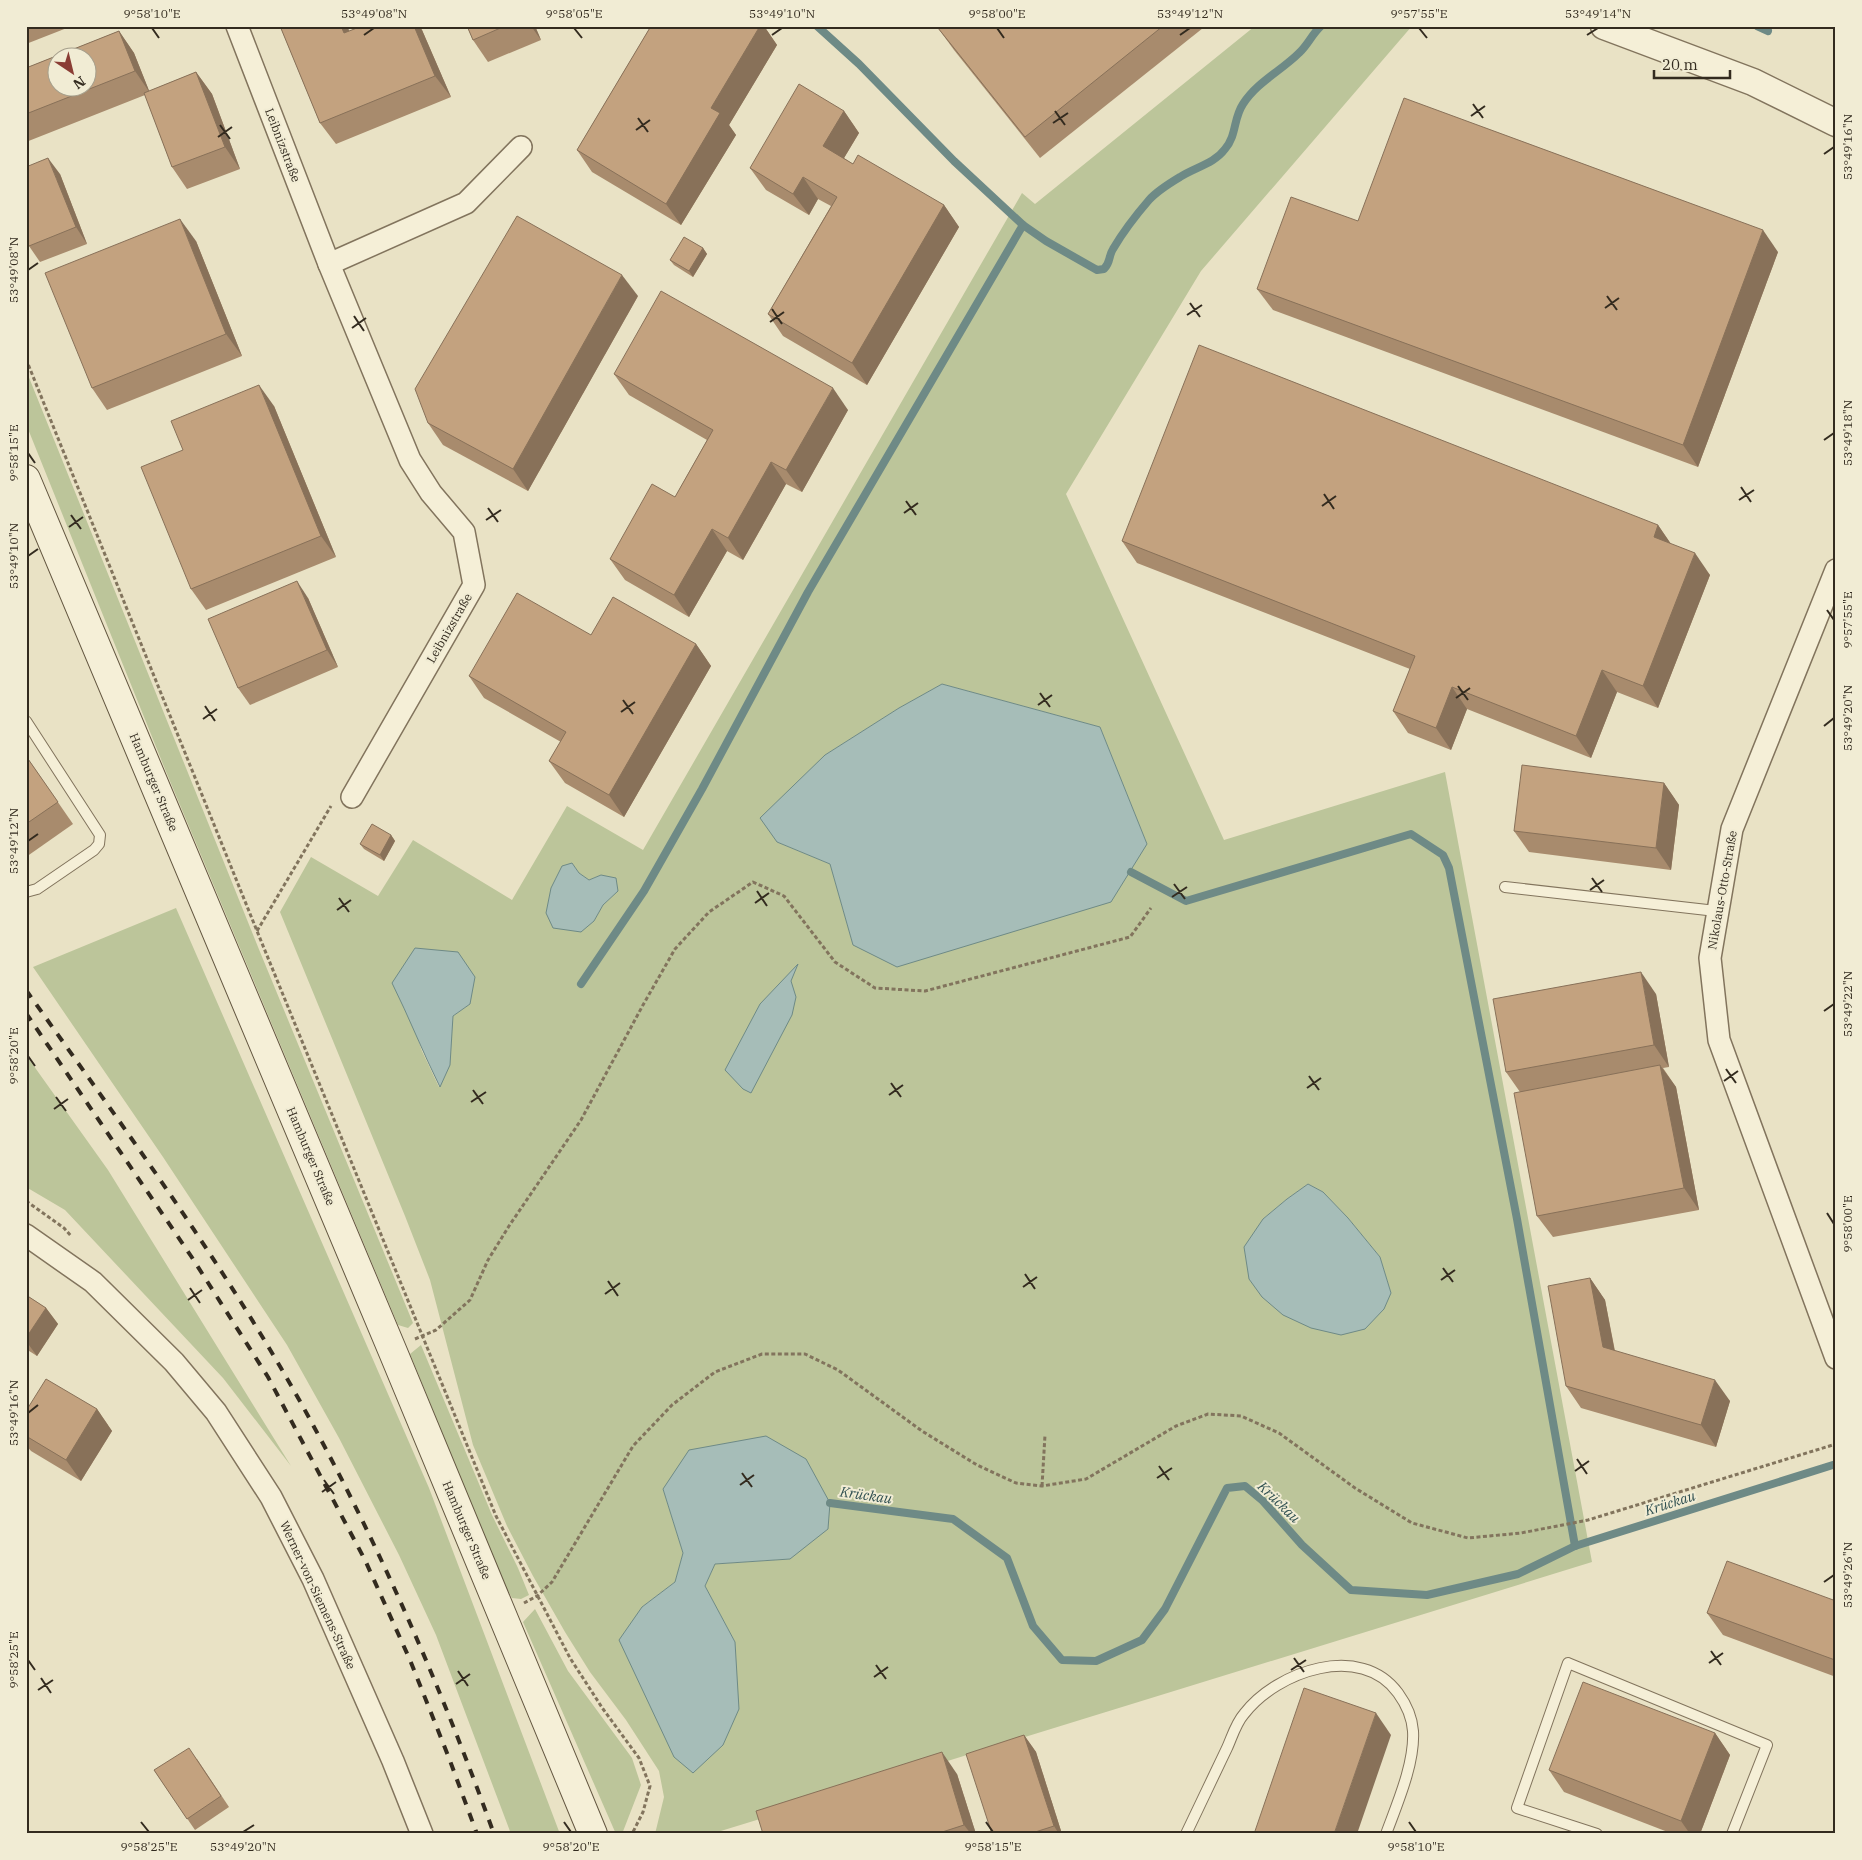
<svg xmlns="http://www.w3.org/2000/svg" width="1862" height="1860" viewBox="0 0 1862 1860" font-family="'IBM Plex Serif',serif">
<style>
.green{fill:#bcc59a;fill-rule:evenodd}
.water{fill:#a6bdb8;stroke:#6e8a86}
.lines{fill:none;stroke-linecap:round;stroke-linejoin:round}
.stream{stroke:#6e8a86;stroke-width:8}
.service-casing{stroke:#82745d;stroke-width:12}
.minor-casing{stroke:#82745d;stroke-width:24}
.tertiary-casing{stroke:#82745d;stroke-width:29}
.secondary-casing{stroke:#635640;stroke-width:30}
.path{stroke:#82745d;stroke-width:3;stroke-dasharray:4 2.5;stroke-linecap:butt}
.service{stroke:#f5efd7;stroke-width:10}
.minor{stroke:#f5efd7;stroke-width:21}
.tertiary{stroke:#f5efd7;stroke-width:26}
.secondary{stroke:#f5efd7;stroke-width:28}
.rail{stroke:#332b1f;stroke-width:4;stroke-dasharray:9 9;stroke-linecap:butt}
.wall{fill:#a88b6d}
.shaded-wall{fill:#887159}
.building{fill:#c3a27f;stroke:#887159;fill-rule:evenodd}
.ticks{fill:none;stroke:#332b1f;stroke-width:2}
.labels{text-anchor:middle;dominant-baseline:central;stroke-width:4;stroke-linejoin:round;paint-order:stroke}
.street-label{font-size:12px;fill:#332b1f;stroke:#f1ecd4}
.water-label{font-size:14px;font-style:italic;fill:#305051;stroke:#f1ecd4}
.neatline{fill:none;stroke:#332b1f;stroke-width:2}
.ticks-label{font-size:12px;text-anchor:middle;fill:#332b1f}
</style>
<rect width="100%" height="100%" fill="#e9e2c5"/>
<!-- green -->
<g class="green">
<path d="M1255 26H1412L1201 271 1066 494 1224 840 1445 772 1592 1562 711 1834H655L664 1797 659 1771 626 1720 590 1672 565 1632 533 1576 507 1526 473 1445 430 1280 405 1216 280 912 311 857 378 896 413 840 512 900 567 806 643 850 1022 193 1035 204ZM942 684 1100 727 1147 844 853 945 830 864 777 842 825 755 899 708ZM572 863 579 873 589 880 601 875 618 891 603 905 594 921ZM470 1004 453 1016 451 1033 439 1087 422 1051 411 1019ZM1308 1184 1323 1192 1348 1218 1380 1257 1391 1293 1263 1219 1287 1199ZM663 1489 790 1559 715 1564 705 1586 735 1642 642 1607 675 1582 683 1553Z"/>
<polygon points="26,370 258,947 413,1323 408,1328 398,1325 167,774 26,424"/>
<polygon points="176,908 429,1488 560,1834 511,1834 436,1635 399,1555 339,1438 287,1345 163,1157 33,967"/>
<polygon points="26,1055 108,1170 291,1466 223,1378 65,1210 26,1187"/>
<polygon points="421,1345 492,1515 518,1568 529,1595 521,1599 512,1598 507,1589 479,1523 410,1354"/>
<polygon points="535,1609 568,1671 632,1758 641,1785 622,1834 616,1834 523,1622"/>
</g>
<!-- water -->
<g class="water">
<polygon points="942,684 1100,727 1147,844 1111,902 897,967 853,945 830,864 777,842 760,818 825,755 899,708"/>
<polygon points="572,863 579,873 589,880 601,875 616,878 618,891 603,905 594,921 581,932 553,928 546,913 551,888 562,866"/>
<path d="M415 948 458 952 475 977 470 1004 453 1016 450 1065 440 1087C423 1053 409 1017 392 983Z"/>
<polygon points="798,964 791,981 796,997 792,1015 751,1093 743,1089 725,1070 760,1004"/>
<polygon points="1308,1184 1323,1192 1348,1218 1380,1257 1391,1293 1384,1309 1365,1329 1341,1335 1311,1328 1283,1315 1262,1297 1249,1279 1244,1247 1263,1219 1287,1199"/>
<polygon points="766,1436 806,1459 830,1503 828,1529 790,1559 715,1564 705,1586 735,1642 739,1709 723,1745 693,1773 674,1757 619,1640 642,1607 675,1582 683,1553 663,1489 689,1450"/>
</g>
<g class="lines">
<!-- stream -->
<g class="stream">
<polyline points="817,26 859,64 954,161 1023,225"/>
<polyline points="1757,26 1768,31"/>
<polyline points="1131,872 1186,901 1411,834 1443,855 1449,868 1517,1219 1575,1546"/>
<path d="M581 984 644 891 702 789 808 592 1023 225 1046 241 1097 270 1104 269C1111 262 1108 257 1113 249 1123 232 1136 215 1149 200 1157 191 1170 183 1180 177 1195 167 1214 164 1225 149 1237 135 1233 119 1243 104 1257 82 1281 71 1299 53 1308 45 1312 34 1321 26"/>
<polyline points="830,1503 953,1519 1007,1558 1033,1626 1062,1660 1096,1661 1142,1640 1165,1609 1227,1488 1245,1486 1263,1501 1302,1545 1351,1590 1427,1595 1518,1574 1575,1546 1836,1464"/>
</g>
<!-- service casing -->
<g class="service-casing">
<g id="service">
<polyline points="26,721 100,835 99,844 94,850 37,889 26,892"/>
<polyline points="1505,887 1716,911"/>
<path d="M1186 1834C1200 1805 1213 1777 1227 1748 1232 1737 1236 1723 1244 1714 1277 1671 1361 1642 1398 1693 1406 1704 1412 1717 1413 1731 1415 1763 1397 1804 1386 1834"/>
<polyline points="1597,1834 1517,1808 1568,1663 1767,1745 1732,1834"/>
</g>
</g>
<!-- minor casing -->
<g class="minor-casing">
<g id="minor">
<polyline points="237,26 329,264 410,460 431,493 464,532 474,585 352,797"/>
<polyline points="329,264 466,203 521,147"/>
<polyline points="1836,570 1732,829 1710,958 1719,1040 1836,1358"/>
<polyline points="26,1235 93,1282 174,1362 216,1412 271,1497 313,1579 393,1761 422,1834"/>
</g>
</g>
<!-- tertiary casing -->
<g class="tertiary-casing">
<polyline id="tertiary" points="1604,26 1753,82 1836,123"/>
</g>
<!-- secondary casing -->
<g class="secondary-casing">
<polyline id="secondary" points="26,479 393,1352 593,1834"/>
</g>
<!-- path -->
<g class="path">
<polyline points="26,359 257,931 496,1516 570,1658 603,1709 639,1758 650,1786 643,1812 632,1834"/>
<polyline points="257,931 331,806"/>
<polyline points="26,1201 64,1228 71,1236"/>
<polyline points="415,1339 436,1330 470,1300 488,1260 509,1226 581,1120 643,1005 675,949 709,912 753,882 784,896 835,962 875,988 925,991 1130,937 1151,908"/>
<polyline points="1042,1486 1045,1435"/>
<polyline points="524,1603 537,1596 552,1582 633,1446 672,1405 715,1372 762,1354 805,1354 838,1370 922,1431 977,1465 1016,1483 1042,1486 1086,1479 1176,1426 1208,1414 1241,1416 1279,1433 1355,1488 1412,1523 1468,1538 1521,1533 1588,1520 1836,1444"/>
</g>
<!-- service -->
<use href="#service" class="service"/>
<!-- minor -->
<use href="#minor" class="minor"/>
<!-- tertiary -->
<use href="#tertiary" class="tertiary"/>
<!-- secondary -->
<use href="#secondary" class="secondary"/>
<!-- rail -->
<g class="rail">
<path d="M26 990C129 1135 236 1280 320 1438 388 1565 445 1698 494 1834"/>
<polyline points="26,1013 191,1256 268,1377 365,1560 410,1660 449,1758 477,1834"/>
</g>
</g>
<!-- wall -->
<g class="wall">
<polygon points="26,26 72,26 26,44"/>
<polygon points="280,26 347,26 349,31 362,26 419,26 422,30 451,97 336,144 320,123"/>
<polygon points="467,26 535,26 541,40 488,62 473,40"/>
<polygon points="651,26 764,26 777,45 729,125 736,135 681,225 592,172 577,150"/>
<polygon points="941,26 1202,26 1203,28 1040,158 954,50 938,28"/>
<polygon points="119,31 134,53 149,91 196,72 212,94 240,169 187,189 172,167 145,95 26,142 26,68"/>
<polygon points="844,111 859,133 844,158 853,164 944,205 959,227 867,385 783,336 768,314 831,206 818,199 809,215 766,190 750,168"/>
<polygon points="60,174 87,244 40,262 29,246"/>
<polygon points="196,241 242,356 107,410 92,388"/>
<polygon points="703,248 707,254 693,277 674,265 670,260"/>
<polygon points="1778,252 1698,467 1273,310 1257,289"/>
<polygon points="638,296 528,491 443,445 428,423"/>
<polygon points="614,374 848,410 802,492 786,484 743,560 727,551 689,617 625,580 610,559 675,497 707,440 629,395"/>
<polygon points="274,406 336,557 206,610 191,589 183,450"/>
<polygon points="1658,525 1671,544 1710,575 1658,708 1617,692 1591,758 1467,709 1451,750 1408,733 1393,711 1410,669 1137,563 1122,541"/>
<polygon points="308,598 338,667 250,705 238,688"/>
<polygon points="591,635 696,644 711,666 624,817 565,783 549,761 561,742 484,698 469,676"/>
<polygon points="26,756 73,824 26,857"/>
<polygon points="1664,783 1679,805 1671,870 1529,852 1514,831"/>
<polygon points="391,835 395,841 384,861 364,849 360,844"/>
<polygon points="1656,994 1669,1067 1663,1068 1676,1087 1699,1210 1553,1237 1537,1216 1520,1092 1506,1072"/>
<polygon points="1590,1278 1605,1300 1615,1351 1730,1401 1716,1447 1581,1408 1566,1386"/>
<polygon points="26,1295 46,1308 58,1324 37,1356 26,1349"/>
<polygon points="97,1409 112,1431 81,1481 31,1451 26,1445 26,1411"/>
<polygon points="1836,1601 1836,1677 1723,1635 1707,1613"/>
<polygon points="1715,1733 1730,1755 1700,1834 1673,1834 1564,1792 1549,1770"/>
<polygon points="1024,1735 1036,1752 1062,1834 992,1834"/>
<polygon points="197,1759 229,1807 195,1830 154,1770"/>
<polygon points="957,1774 976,1834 763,1834"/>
</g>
<!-- shaded-wall -->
<g class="shaded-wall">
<polygon points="341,26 347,26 360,55 344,33"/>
<polygon points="414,26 419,26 422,30 451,97 435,76"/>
<polygon points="531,26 535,26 541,40"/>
<polygon points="760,26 764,26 777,45 729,125 736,135 681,225 666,204 711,108"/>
<polygon points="119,31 134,53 150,93 135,71"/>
<polygon points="196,72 212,94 240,169 225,147"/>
<polygon points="844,111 859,133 838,168 823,146"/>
<polygon points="48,158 60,174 87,244 76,227"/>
<polygon points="803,177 818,199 809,215 793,194"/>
<polygon points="944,205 959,227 867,385 852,363"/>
<polygon points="180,219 196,241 242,356 226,334"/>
<polygon points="1763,230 1778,252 1698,467 1683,445"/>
<polygon points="703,248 707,254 693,277 689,271"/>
<polygon points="622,275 638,296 528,491 513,469"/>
<polygon points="259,385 274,406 336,557 321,536"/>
<polygon points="833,388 848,410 802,492 786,470"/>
<polygon points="771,462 786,484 743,560 728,538"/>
<polygon points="1658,525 1673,547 1654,537"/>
<polygon points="712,529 727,551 689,617 674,595"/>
<polygon points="1695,553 1710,575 1658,708 1643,686"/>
<polygon points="297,581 308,598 338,667 327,650"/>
<polygon points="696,644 711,666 624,817 609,795"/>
<polygon points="1602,670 1617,692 1591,758 1576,736"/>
<polygon points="1452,687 1467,709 1451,750 1436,728"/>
<polygon points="1664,783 1679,805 1671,870 1656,848"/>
<polygon points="391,835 395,841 384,861 380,855"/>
<polygon points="1641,972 1656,994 1669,1067 1654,1045"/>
<polygon points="1660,1065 1676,1087 1699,1210 1684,1188"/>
<polygon points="1590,1278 1605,1300 1618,1369 1603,1347"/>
<polygon points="46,1308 58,1324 37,1356 26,1341 26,1338"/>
<polygon points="1715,1380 1730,1401 1716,1447 1701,1425"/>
<polygon points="97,1409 112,1431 81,1481 66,1460"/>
<polygon points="1376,1713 1391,1735 1357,1834 1334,1834"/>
<polygon points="1715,1733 1730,1755 1700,1834 1690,1834 1681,1821"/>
<polygon points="1024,1735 1036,1752 1062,1834 1059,1834 1054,1826"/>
<polygon points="942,1752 957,1774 976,1834 971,1834 964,1825"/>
</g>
<!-- building -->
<g class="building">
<polygon points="280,26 341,26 344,33 362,26 414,26 435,76 320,123"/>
<polygon points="467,26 505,26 473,40"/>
<polygon points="651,26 760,26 711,108 720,113 666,204 577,150"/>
<polygon points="941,26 1163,26 1025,137 938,28"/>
<path d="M119 31 135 71 26 114V68ZM58 58H88V88H58Z"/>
<polygon points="196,72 225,147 172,167 144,93"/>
<polygon points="799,84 844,111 823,146 853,164 858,155 944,205 852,363 768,314 837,197 803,177 793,194 750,168"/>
<polygon points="1404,98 1763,230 1683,445 1257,289 1291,197 1358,221"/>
<polygon points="48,158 76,227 29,246 26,239 26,167"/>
<polygon points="517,216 622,275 513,469 428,423 415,389"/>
<polygon points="180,219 226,334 92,388 45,273"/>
<polygon points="684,237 703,248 689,271 670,260"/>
<polygon points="661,291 833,388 786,470 771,462 728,538 712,529 674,595 610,559 652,484 675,497 713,430 614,374"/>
<polygon points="1199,345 1658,525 1654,537 1695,553 1643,686 1602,670 1576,736 1452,687 1436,728 1393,711 1415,656 1122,541"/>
<polygon points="259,385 321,536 191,589 141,467 183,450 171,421"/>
<polygon points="297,581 327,650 238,688 208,619"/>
<polygon points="517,593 591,635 613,597 696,644 609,795 549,761 566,732 469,676"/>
<polygon points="26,756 58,802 26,824"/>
<polygon points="1522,765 1664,783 1656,848 1514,831"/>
<polygon points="372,824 391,835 380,855 360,844"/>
<polygon points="1641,972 1654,1045 1506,1072 1493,999"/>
<polygon points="1660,1065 1684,1188 1537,1216 1514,1093"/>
<polygon points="1590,1278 1603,1347 1715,1380 1701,1425 1566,1386 1548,1286"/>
<polygon points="26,1295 46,1308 26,1338"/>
<polygon points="46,1379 97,1409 66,1460 26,1436 26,1411"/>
<polygon points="1727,1561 1836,1601 1836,1658 1835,1660 1707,1613"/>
<polygon points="1583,1682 1715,1733 1681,1821 1549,1770"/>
<polygon points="1304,1688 1376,1713 1334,1834 1254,1834"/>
<polygon points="1024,1735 1054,1826 1029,1834 992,1834 966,1754"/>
<polygon points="189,1748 221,1796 187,1819 154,1770"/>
<polygon points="942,1752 964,1825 936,1834 763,1834 756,1811"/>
</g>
<!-- ticks -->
<path class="ticks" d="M152 28 159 38M574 28 582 38M997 28 1004 38M1419 28 1427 38M364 35 374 28M772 35 782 28M1180 35 1190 28M1587 35 1598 28M1473 104 1483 118M1055 111 1065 125M1471 116 1485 106M638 118 648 132M1053 123 1068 113M220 125 230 139M636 130 650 120M218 137 232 127M1824 154 1834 147M28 270 38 263M1607 296 1617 310M1190 303 1200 317M1605 308 1619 298M772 309 782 324M1187 315 1202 305M354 316 364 331M770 322 784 312M352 328 366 318M1824 440 1834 433M28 453 35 463M1741 487 1751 502M1324 494 1334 509M1739 500 1754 490M906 501 916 515M1322 506 1336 496M488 508 498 522M904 513 918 503M71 515 81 529M486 520 501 510M69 527 83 517M28 556 38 549M1827 610 1834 620M1458 686 1468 700M1040 693 1050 707M1456 698 1470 688M623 700 633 714M1038 705 1052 695M205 706 215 721M621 712 635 702M203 719 217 709M1824 726 1834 718M28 841 38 834M1592 878 1602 892M1174 884 1185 899M1590 890 1604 880M757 891 767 906M1172 897 1187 887M339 898 349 912M755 903 769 893M337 910 351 900M1824 1011 1834 1004M28 1056 35 1066M1726 1069 1736 1083M1309 1076 1319 1090M1724 1081 1738 1071M891 1083 901 1097M1307 1088 1321 1078M473 1090 483 1104M889 1095 903 1085M56 1097 66 1111M471 1102 486 1092M54 1109 68 1099M1827 1213 1834 1224M1443 1268 1453 1282M1025 1274 1035 1289M1441 1280 1455 1270M608 1281 618 1296M1023 1287 1037 1277M190 1288 200 1303M605 1294 620 1283M188 1300 202 1290M28 1413 38 1405M1577 1459 1587 1474M1159 1466 1169 1480M1575 1471 1589 1461M742 1473 752 1487M1157 1478 1172 1468M324 1480 334 1494M740 1485 754 1475M322 1492 336 1482M1824 1582 1834 1575M1711 1651 1721 1665M1294 1658 1304 1672M28 1660 35 1670M1709 1663 1723 1653M876 1665 886 1679M1291 1670 1306 1660M458 1671 468 1686M874 1677 888 1667M41 1678 51 1693M456 1684 470 1674M38 1690 53 1680M141 1822 149 1832M564 1822 571 1832M986 1822 993 1832M1409 1822 1416 1832M243 1832 254 1825"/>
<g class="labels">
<!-- street labels -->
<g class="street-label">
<text transform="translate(283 145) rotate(69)">Leibnizstraße</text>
<text transform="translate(449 628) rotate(-60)">Leibnizstraße</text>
<text transform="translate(154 782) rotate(67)">Hamburger Straße</text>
<text transform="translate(1722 890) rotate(-80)">Nikolaus-Otto-Straße</text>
<text transform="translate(311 1156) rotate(67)">Hamburger Straße</text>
<text transform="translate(467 1530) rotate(67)">Hamburger Straße</text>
<text transform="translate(318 1595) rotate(65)">Werner-von-Siemens-Straße</text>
</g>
<!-- water labels -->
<g class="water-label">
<text transform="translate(866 1495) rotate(8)">Krückau</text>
<text transform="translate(1279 1502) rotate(44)">Krückau</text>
<text transform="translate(1670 1503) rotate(-18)">Krückau</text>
</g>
</g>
<!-- border -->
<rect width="1862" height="1860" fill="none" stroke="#f1ecd4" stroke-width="55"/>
<!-- north arrow -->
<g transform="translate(72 72) rotate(145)"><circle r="24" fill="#f1ecd4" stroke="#a59f8c"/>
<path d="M0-4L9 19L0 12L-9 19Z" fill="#8a3d34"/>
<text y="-8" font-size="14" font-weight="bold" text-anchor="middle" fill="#332b1f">N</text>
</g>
<!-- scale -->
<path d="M1654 70v8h76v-8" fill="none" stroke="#332b1f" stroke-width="2.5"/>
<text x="1662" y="70" font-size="15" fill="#332b1f" stroke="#f1ecd4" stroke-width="4" paint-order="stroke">20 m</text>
<rect x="28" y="28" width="1806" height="1804" class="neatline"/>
<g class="ticks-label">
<text x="152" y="18">9°58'10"E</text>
<text x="374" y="18">53°49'08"N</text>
<text x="574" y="18">9°58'05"E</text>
<text x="782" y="18">53°49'10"N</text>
<text x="997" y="18">9°58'00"E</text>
<text x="1190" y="18">53°49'12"N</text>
<text x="1419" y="18">9°57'55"E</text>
<text x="1598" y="18">53°49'14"N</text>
<text transform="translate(1848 147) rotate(-90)" y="4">53°49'16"N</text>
<text transform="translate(14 270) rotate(-90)" y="4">53°49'08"N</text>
<text transform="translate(1848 433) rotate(-90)" y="4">53°49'18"N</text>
<text transform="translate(14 453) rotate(-90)" y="4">9°58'15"E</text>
<text transform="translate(14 556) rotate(-90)" y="4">53°49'10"N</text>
<text transform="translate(1848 620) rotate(-90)" y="4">9°57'55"E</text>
<text transform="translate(1848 718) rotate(-90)" y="4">53°49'20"N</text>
<text transform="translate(14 841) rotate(-90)" y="4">53°49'12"N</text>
<text transform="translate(1848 1004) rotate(-90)" y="4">53°49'22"N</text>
<text transform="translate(14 1056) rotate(-90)" y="4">9°58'20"E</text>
<text transform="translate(1848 1224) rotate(-90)" y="4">9°58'00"E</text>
<text transform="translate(14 1413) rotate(-90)" y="4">53°49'16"N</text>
<text transform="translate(1848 1575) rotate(-90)" y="4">53°49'26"N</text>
<text transform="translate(14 1660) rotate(-90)" y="4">9°58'25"E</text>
<text x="149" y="1851">9°58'25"E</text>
<text x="243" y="1851">53°49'20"N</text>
<text x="571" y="1851">9°58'20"E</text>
<text x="993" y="1851">9°58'15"E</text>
<text x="1416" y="1851">9°58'10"E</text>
</g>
</svg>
